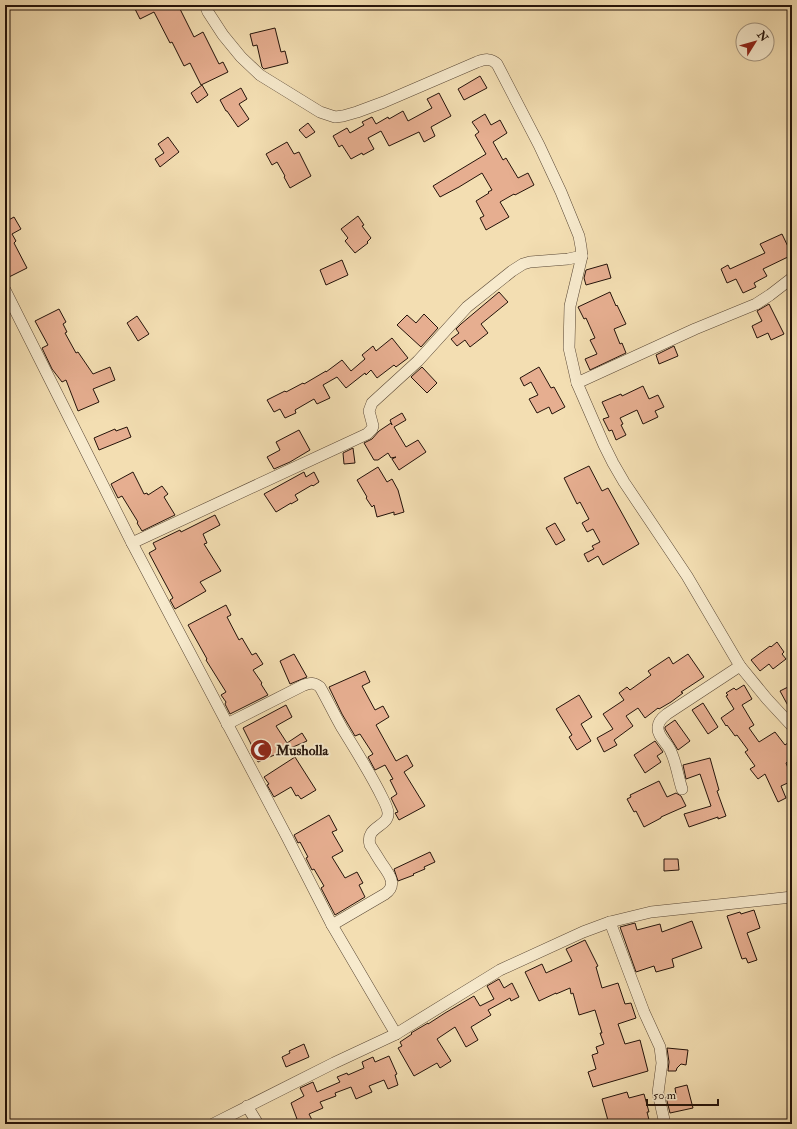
<svg xmlns="http://www.w3.org/2000/svg" width="797" height="1129" viewBox="0 0 797 1129" font-family="'IM FELL Double Pica',serif">
<style>
.building{fill:#e6ae90;stroke:#24130a}
.lines{fill:none;stroke-linecap:round;stroke-linejoin:round}
.minor-casing{stroke:#584634;stroke-width:12}
.minor{stroke:#f7eacd;stroke-width:11}
.labels{text-anchor:middle;dominant-baseline:central;stroke-width:4;stroke-linejoin:round;paint-order:stroke}
.poi-label{font-size:14px;font-weight:bold;fill:#24130a;stroke:#f7eacd;text-anchor:start}
</style>
<rect width="100%" height="100%" fill="#f3deb2"/>
<filter id="stains"><feTurbulence type="fractalNoise" baseFrequency=".005" numOctaves="4"/><feColorMatrix values="0 0 0 0 .2 0 0 0 0 .09 0 0 0 0 .02 0 0 0 .5 -.17"/></filter>
<radialGradient id="worn" r=".72"><stop offset=".6" stop-color="#630" stop-opacity="0"/><stop offset="1" stop-color="#630" stop-opacity=".3"/></radialGradient>
<!-- building -->
<g class="building">
<polygon points="138,5 178,5 194,37 203,32 219,64 223,62 228,72 201,85 190,63 184,66 172,42 170,43 154,12 140,19 134,7"/>
<polygon points="275,28 281,52 285,51 288,63 264,69 262,67 257,45 253,46 250,34"/>
<polygon points="480,76 487,88 464,100 458,89"/>
<polygon points="202,85 208,95 197,103 191,93"/>
<polygon points="241,88 247,99 239,104 249,119 238,127 227,111 226,111 220,100"/>
<polygon points="439,93 451,116 431,127 435,136 424,142 419,132 389,146 381,131 368,138 374,149 363,155 362,153 351,159 342,145 339,147 333,136 347,128 350,133 364,125 362,122 372,117 376,124 388,117 389,119 403,111 408,121 432,108 427,99"/>
<polygon points="485,114 491,125 500,120 507,133 493,142 503,160 506,158 518,178 528,173 534,185 515,195 514,194 500,202 509,217 486,230 480,218 484,216 476,201 489,193 488,192 492,190 482,173 459,187 440,197 433,186 486,154 475,135 479,132 472,122"/>
<polygon points="308,123 315,132 306,138 299,130"/>
<polygon points="168,137 179,152 160,167 155,159 164,153 158,144"/>
<polygon points="287,142 294,154 299,152 311,176 290,188 284,177 285,176 277,162 272,165 266,154"/>
<polygon points="358,216 364,225 362,226 371,238 367,242 368,243 355,253 345,241 348,238 341,229"/>
<polygon points="14,217 21,229 12,234 16,241 14,243 27,268 5,279 5,222"/>
<polygon points="782,234 792,255 763,269 767,276 754,283 756,287 743,293 736,279 727,283 721,269 728,265 730,269 765,253 760,244"/>
<polygon points="342,260 348,275 326,285 320,270"/>
<polygon points="607,264 611,278 586,285 584,278 586,270"/>
<polygon points="499,292 508,302 481,324 488,333 470,347 465,340 457,346 451,339 459,333 456,329 461,324"/>
<polygon points="610,292 616,306 617,305 626,324 614,329 620,344 622,343 626,353 590,370 585,359 597,354 590,340 595,338 586,318 584,319 578,307"/>
<polygon points="769,304 784,334 771,340 768,333 757,338 752,326 762,321 757,311"/>
<polygon points="59,309 66,322 63,324 67,332 65,333 76,353 78,352 93,374 110,367 115,380 93,389 99,402 78,411 66,380 62,382 52,369 42,348 48,345 35,321"/>
<polygon points="424,314 438,328 421,347 397,325 407,315 416,323"/>
<polygon points="137,316 149,334 138,341 127,323"/>
<polygon points="392,338 408,358 396,367 394,365 377,378 371,370 366,375 365,373 346,388 337,377 323,385 330,398 317,404 314,399 295,410 296,413 285,418 280,409 274,412 267,400 285,391 286,392 303,383 304,384 326,371 326,372 342,360 351,371 365,359 362,355 373,346 376,351"/>
<polygon points="674,346 678,356 659,364 656,355"/>
<polygon points="422,367 437,383 427,393 411,377"/>
<polygon points="539,367 551,388 554,387 565,407 552,414 549,407 537,413 529,399 538,395 531,382 524,386 520,378"/>
<polygon points="643,386 649,399 658,395 664,407 655,411 658,417 643,424 637,410 620,418 623,424 621,425 626,435 616,440 612,430 609,431 603,419 609,417 602,402 621,394 622,396"/>
<polygon points="402,413 406,420 394,427 406,447 418,440 426,452 399,470 392,459 396,457 391,458 388,453 378,460 374,460 364,443 372,439 379,431 391,423 392,425 390,420"/>
<polygon points="127,427 131,437 99,450 94,438 115,429 116,431"/>
<polygon points="299,430 310,450 290,462 274,469 267,457 280,450 276,442"/>
<polygon points="353,448 355,463 344,464 343,453"/>
<polygon points="589,466 602,491 608,488 639,544 603,565 598,556 588,562 584,554 594,549 592,546 600,542 593,529 587,532 582,523 589,519 580,502 577,504 564,478"/>
<polygon points="378,467 387,482 392,479 398,490 404,512 394,515 394,512 377,517 374,505 372,507 366,498 367,497 357,480"/>
<polygon points="133,472 144,494 147,493 148,495 162,486 168,494 164,497 175,515 142,531 137,523 138,522 122,496 118,498 111,484"/>
<polygon points="304,472 306,477 314,472 319,482 313,486 312,485 295,495 298,500 291,504 291,503 276,512 264,494"/>
<polygon points="215,515 220,525 203,534 207,543 204,544 221,571 200,582 206,591 175,609 170,600 173,598 158,570 149,553 156,549 153,543 180,530 181,532"/>
<polygon points="555,523 565,540 556,545 546,528"/>
<polygon points="226,605 231,615 227,617 239,640 242,638 252,655 256,653 263,664 253,670 262,683 261,684 268,695 230,714 225,704 226,702 221,695 226,692 206,660 207,659 188,625"/>
<polygon points="777,642 784,652 782,654 786,659 773,669 769,664 760,671 751,660 770,646 771,647"/>
<polygon points="294,654 307,677 290,684 280,661"/>
<polygon points="688,654 704,677 681,692 683,693 671,702 659,709 658,708 645,718 638,708 626,716 633,726 614,740 617,745 604,752 597,738 613,729 603,714 624,700 619,693 627,687 630,690 651,675 648,671 669,657 673,664"/>
<polygon points="365,671 370,682 362,686 375,710 383,706 389,717 376,725 396,761 407,755 413,766 404,772 425,806 399,820 395,813 398,812 391,798 397,794 390,780 393,779 385,765 375,770 368,757 373,754 360,734 355,736 342,714 329,687"/>
<polygon points="744,685 752,699 742,705 754,725 749,728 759,742 775,732 785,745 789,742 792,746 792,758 786,763 792,778 792,781 781,786 786,798 778,802 765,774 758,779 750,769 755,766 745,752 748,750 737,735 735,736 727,725 726,726 721,718 734,709 726,696 728,695 726,693 734,688 736,690"/>
<polygon points="792,685 792,713 780,691"/>
<polygon points="579,695 592,717 581,724 591,741 577,750 569,737 572,735 556,709"/>
<polygon points="703,703 718,727 708,734 692,710"/>
<polygon points="286,705 292,717 276,726 287,743 302,733 307,741 258,762 251,744 243,728"/>
<polygon points="675,720 690,741 678,750 665,729 665,727"/>
<polygon points="655,741 663,752 657,756 661,762 645,773 634,755"/>
<polygon points="295,757 316,790 301,799 298,795 296,796 291,787 274,797 267,785 269,784 264,777"/>
<polygon points="710,758 719,790 717,791 726,816 718,819 718,817 689,827 684,814 711,806 700,774 686,779 683,765"/>
<polygon points="659,781 667,797 676,793 681,796 686,806 661,817 661,818 644,827 636,811 634,812 627,799 631,797 630,795"/>
<polygon points="329,815 337,830 332,832 343,851 332,857 345,878 357,872 363,883 359,885 365,897 335,915 321,888 324,886 314,869 312,870 306,858 308,857 300,842 298,843 294,835"/>
<polygon points="430,852 435,862 424,867 425,869 413,874 414,875 398,881 394,869"/>
<polygon points="664,859 678,859 679,870 664,871"/>
<polygon points="754,910 760,928 747,933 757,960 748,963 746,958 742,959 727,916 740,912 741,914"/>
<polygon points="692,921 702,948 672,959 674,967 656,972 654,966 636,972 620,927 635,923 637,930 660,924 662,932"/>
<polygon points="585,940 598,966 596,967 602,988 618,983 625,1004 631,1003 636,1018 618,1024 625,1044 640,1040 648,1071 593,1087 588,1072 596,1069 592,1055 598,1053 596,1047 604,1044 600,1033 602,1033 595,1010 579,1015 573,993 571,994 570,988 556,994 556,993 539,1001 525,972 542,964 546,973 572,961 566,949"/>
<polygon points="499,979 504,988 512,983 519,997 511,1001 510,998 488,1010 491,1015 471,1027 478,1040 466,1047 455,1027 437,1039 451,1061 440,1068 437,1063 414,1076 398,1048 402,1046 400,1042 412,1034 411,1033 428,1023 428,1024 445,1013 474,996 480,1006 494,999 487,986"/>
<polygon points="304,1044 309,1057 286,1067 282,1057 290,1053 289,1051"/>
<polygon points="667,1048 688,1050 686,1065 681,1064 677,1068 676,1071 668,1071 669,1062"/>
<polygon points="389,1056 397,1074 395,1075 398,1085 388,1089 384,1080 369,1086 372,1092 356,1099 351,1087 335,1093 336,1096 320,1102 323,1108 309,1114 312,1120 305,1124 286,1124 297,1119 291,1103 304,1096 300,1088 313,1082 317,1092 340,1082 337,1077 347,1073 348,1075 364,1068 362,1062 373,1057 375,1062"/>
<polygon points="687,1085 693,1108 670,1113 666,1097 676,1095 675,1088"/>
<polygon points="627,1092 629,1098 644,1094 649,1112 647,1112 650,1124 609,1124 602,1099"/>
</g>
<g class="lines">
<!-- minor casing -->
<g class="minor-casing">
<g id="minor">
<path d="M205 5 208 12 223 35 241 57 260 75 320 112 335 117 343 116 357 112 384 102 477 62C485 59 491 58 497 64L539 145 561 192 579 236 581 247 582 256 570 306 569 348 577 383 604 445 613 463 624 482 687 576 740 666 767 699 792 726"/>
<polyline points="5,290 132,543 287,837 332,925 396,1034"/>
<polyline points="577,383 695,329 756,304 770,295 792,278"/>
<polyline points="132,543 367,434 372,429 373,426 369,411 372,403 418,361 467,307 512,271 523,264 530,262 568,259 582,256"/>
<path d="M227 724 304 685C311 683 314 682 320 687 328 701 334 714 342 728 356 751 371 774 383 799 385 803 388 809 388 813 389 827 365 826 370 845 374 851 378 858 382 864 389 874 398 885 385 894L332 925"/>
<path d="M682 789C678 777 676 762 671 752 668 743 657 737 658 727 658 722 663 717 667 714L740 666"/>
<polyline points="610,922 644,1012 660,1047 662,1063 658,1093 665,1124"/>
<polyline points="247,1106 258,1124"/>
<polyline points="213,1124 334,1063 396,1034 500,970 583,932 610,922 651,912 792,897"/>
</g>
</g>
<!-- minor -->
<use href="#minor" class="minor"/>
</g>
<!-- icons -->
<defs>
<g id="mosque-disc" transform="scale(1.15)"><circle r="9.5" fill="#8f2418" stroke="#f7eacd"/><path d="M3.5-4.9A6 6 0 1 0 3.5 4.9A5 5 0 1 1 3.5-4.9Z" fill="#fff"/></g>
</defs>
<g fill-rule="evenodd">
<use href="#mosque-disc" x="261" y="750"/>
</g>
<g class="labels">
<!-- poi labels -->
<g class="poi-label">
<text x="276" y="750">Musholla</text>
</g>
</g>
<!-- margin -->
<rect width="797" height="1129" fill="none" stroke="#f3deb2" stroke-width="20"/>
<rect x="6" y="6" width="785" height="1117" fill="none" stroke="#24130a" stroke-width="2"/>
<rect x="10" y="10" width="777" height="1109" fill="none" stroke="#24130a"/>
<!-- north arrow -->
<g transform="translate(755 42) rotate(53)"><circle r="19" fill="#f7eacd" stroke="#a3947f"/>
<path d="M0-3L7 15L0 10L-7 15Z" fill="#8f2418"/>
<text y="-6" font-size="11" font-weight="bold" text-anchor="middle" fill="#24130a">N</text>
</g>
<!-- scale -->
<path d="M647 1099v6h71v-6" fill="none" stroke="#24130a" stroke-width="2"/>
<text x="653" y="1099" font-size="12" fill="#24130a" stroke="#f7eacd" stroke-width="3" paint-order="stroke">50 m</text>
<rect width="100%" height="100%" filter="url(#stains)"/>
<rect width="100%" height="100%" fill="url(#worn)"/>
</svg>
